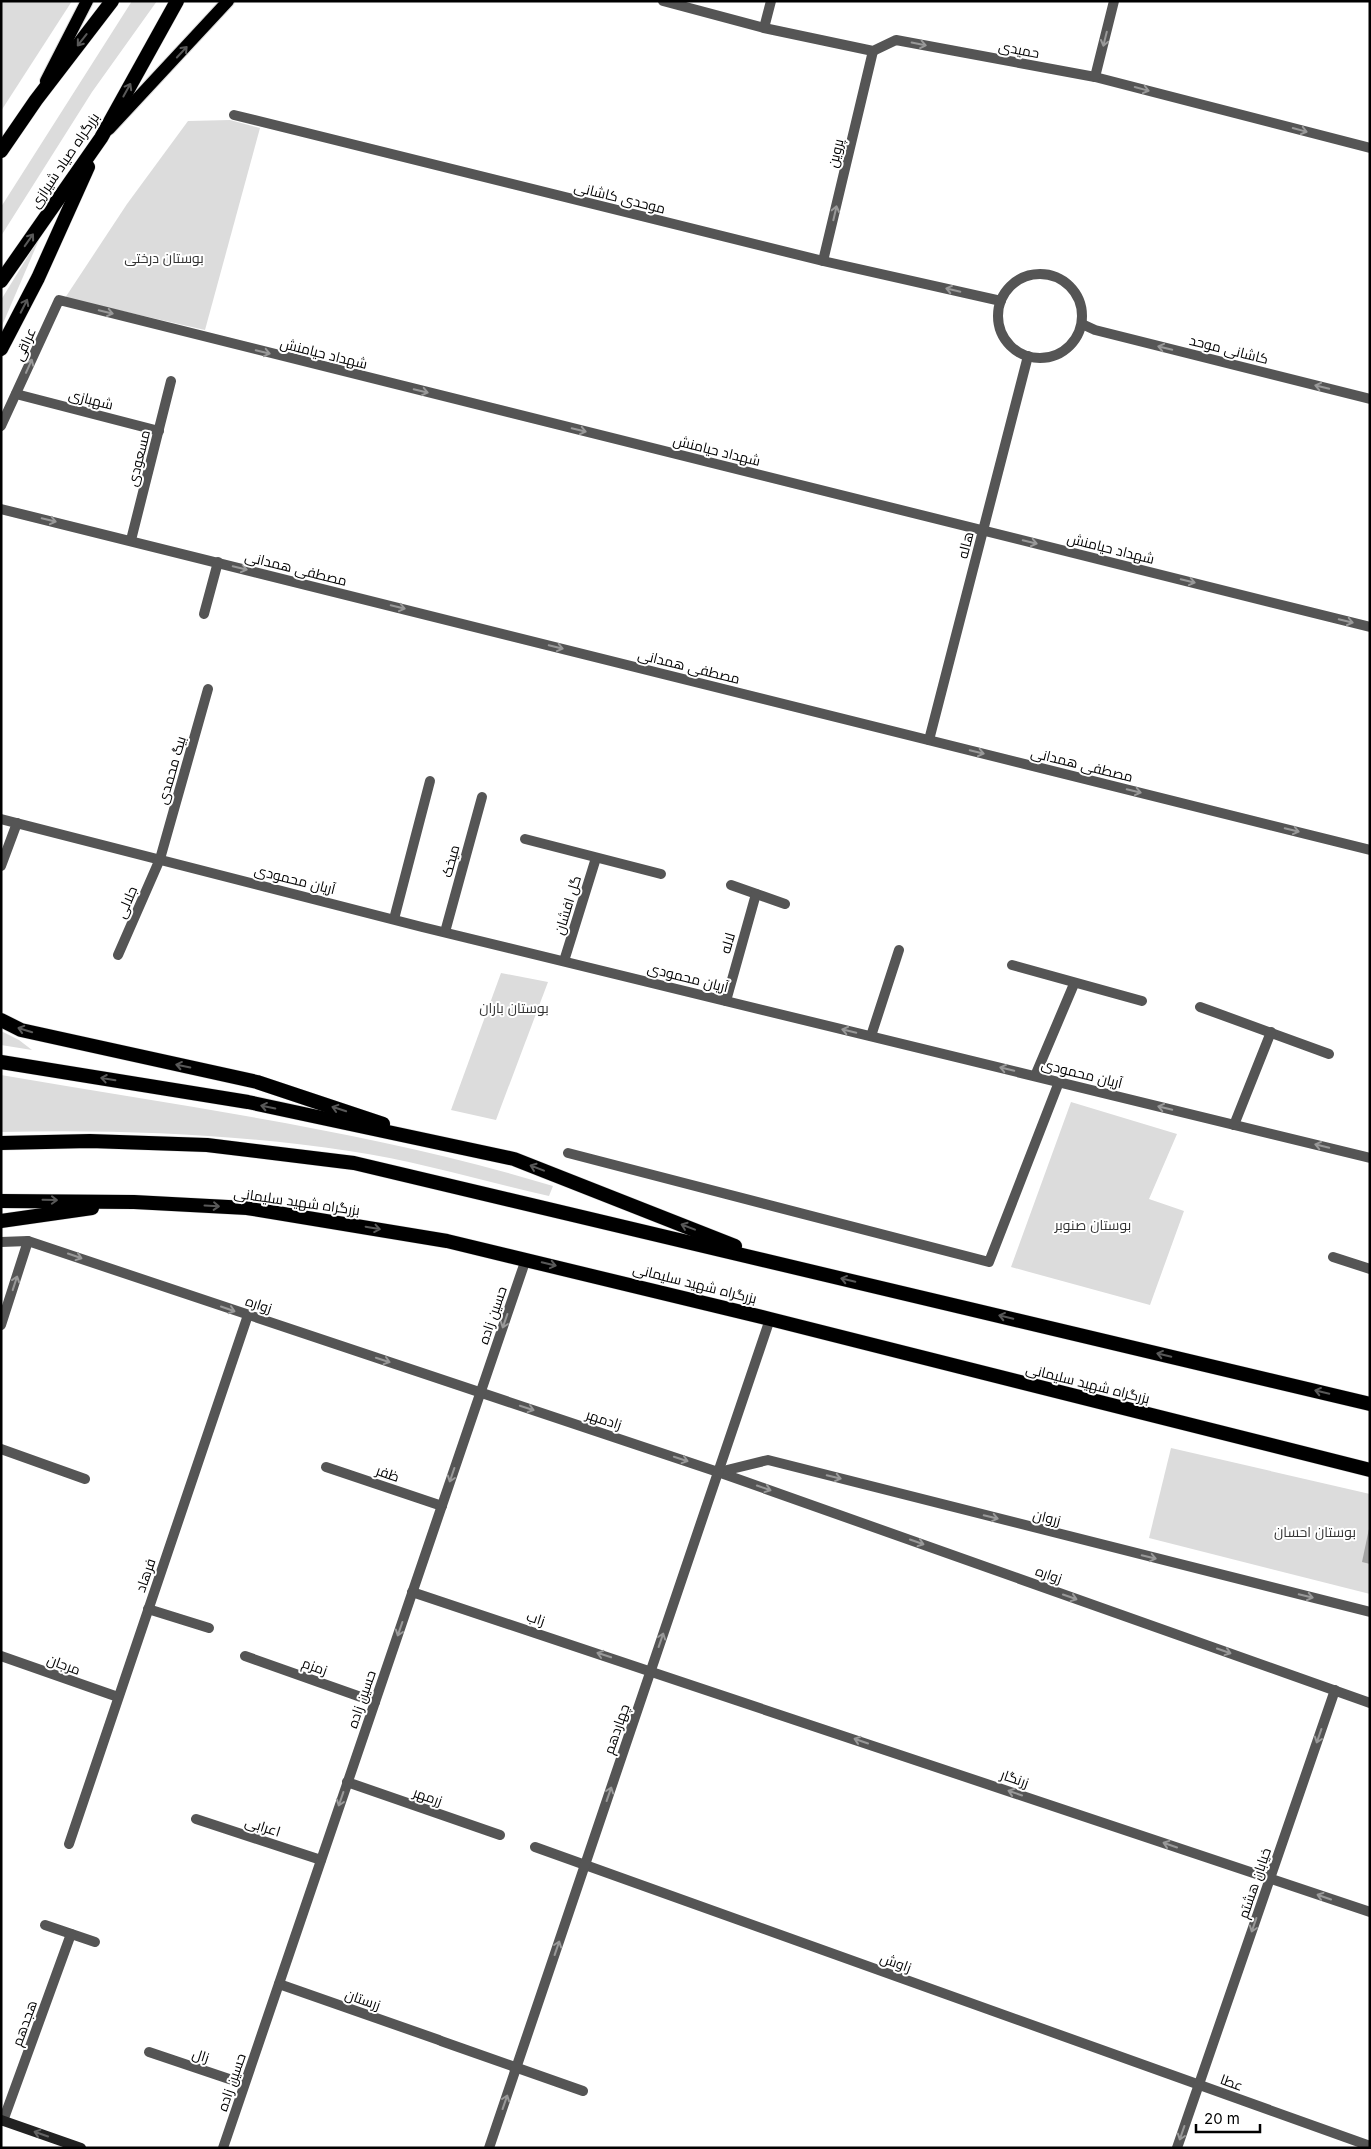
<svg xmlns="http://www.w3.org/2000/svg" width="1371" height="2149" viewBox="0 0 1371 2149" font-family="Inter,Cairo,sans-serif">
<style>
.green{fill:#dcdcdc}
.water{fill:#a3a3a3}
.lines{fill:none;stroke-linecap:round;stroke-linejoin:round}
.primary-casing{stroke:#dbdbdb;stroke-width:14}
.trunk-casing{stroke:#dbdbdb;stroke-width:15}
.minor{stroke:#555;stroke-width:10}
.secondary{stroke:#222;stroke-width:10}
.primary{stroke:#000;stroke-width:12}
.trunk{stroke:#000;stroke-width:14}
.oneway{stroke:#999}
.oneway2{stroke:#595959}
.oneway3{stroke:#646464}
.labels{text-anchor:middle;dominant-baseline:central;stroke-width:4;stroke-linejoin:round;paint-order:stroke}
.street-label{font-size:14px;fill:#000;stroke:#fff}
.park-label{font-size:14px;fill:#333;stroke:#fff}
</style>
<rect width="100%" height="100%" fill="#fff"/>
<!-- green -->
<g class="green">
<polygon points="1,1 72,1 1,111"/>
<polygon points="132,1 157,1 92,92 1,236 1,207"/>
<polygon points="230,120 260,128 205,330 65,298 127,204 188,121"/>
<polygon points="41,235 1,328 1,300"/>
<polygon points="501,973 548,982 496,1120 451,1110"/>
<polygon points="1,1031 19,1040 32,1050 1,1045"/>
<path d="M1 1075C186 1107 373 1131 553 1186L549 1196C483 1181 417 1161 349 1151 234 1134 118 1129 1 1132Z"/>
<polygon points="1071,1102 1177,1134 1149,1199 1184,1211 1150,1305 1011,1267"/>
<polygon points="1171,1448 1370,1494 1370,1594 1149,1538"/>
</g>
<!-- water -->
<polygon class="water" points="1370,1524 1370,1564 1362,1562"/>
<g class="lines">
<!-- primary casing -->
<g class="primary-casing">
<g id="primary">
<polyline points="46,81 87,1"/>
<polyline points="109,129 228,1"/>
</g>
</g>
<!-- trunk casing -->
<g class="trunk-casing">
<g id="trunk">
<polyline points="1,151 36,100 112,1"/>
<polyline points="1,281 101,138 177,1"/>
<polyline points="1,349 38,278 88,167"/>
<polyline points="1,1020 21,1030 257,1082 383,1124"/>
<polyline points="1,1062 248,1102 514,1159 735,1246"/>
<polyline points="1,1143 90,1141 207,1145 354,1163 1370,1404"/>
<polyline points="1,1201 134,1202 247,1208 447,1241 770,1319 1370,1470"/>
<polyline points="1,1221 92,1208"/>
</g>
</g>
<!-- minor -->
<g class="minor">
<polyline points="663,1 764,28 873,51 896,40 1095,77 1370,148"/>
<polyline points="764,28 771,1"/>
<polyline points="1095,77 1114,1"/>
<polyline points="234,115 823,261 1001,301"/>
<polyline points="823,261 873,51"/>
<circle cx="1040" cy="316" r="42"/>
<polyline points="1082,324 1095,330 1370,399"/>
<polyline points="16,394 159,431"/>
<polyline points="1,426 59,300 1370,627"/>
<polyline points="1,509 1370,850"/>
<polyline points="131,540 171,381"/>
<polyline points="204,614 218,562"/>
<polyline points="929,740 1028,356"/>
<polyline points="1,819 422,927 1370,1158"/>
<polyline points="525,839 661,874"/>
<polyline points="1,866 17,823"/>
<polyline points="731,885 785,904"/>
<polyline points="394,919 430,781"/>
<polyline points="445,932 482,797"/>
<polyline points="118,955 160,859 208,689"/>
<polyline points="564,961 596,858"/>
<polyline points="1012,965 1142,1001"/>
<polyline points="726,1001 756,894"/>
<polyline points="1200,1007 1329,1054"/>
<polyline points="871,1036 899,950"/>
<polyline points="1035,1076 1074,984"/>
<polyline points="1234,1125 1271,1032"/>
<polyline points="568,1153 989,1262 1059,1082"/>
<polyline points="1,1242 28,1241 718,1472 1370,1703"/>
<polyline points="1333,1257 1370,1269"/>
<polyline points="1,1325 28,1241"/>
<polyline points="1,1449 85,1479"/>
<polyline points="326,1467 442,1506"/>
<polyline points="719,1472 768,1460 1370,1612"/>
<polyline points="412,1592 1370,1912"/>
<polyline points="148,1609 209,1628"/>
<polyline points="1,1656 118,1697"/>
<polyline points="245,1656 375,1702"/>
<polyline points="347,1782 500,1835"/>
<polyline points="196,1819 321,1860"/>
<polyline points="69,1844 248,1315"/>
<polyline points="535,1847 1370,2146"/>
<polyline points="45,1925 95,1942"/>
<polyline points="279,1984 439,2040"/>
<polyline points="441,2041 583,2091"/>
<polyline points="149,2052 244,2084"/>
<polyline points="3,2121 71,1934"/>
<polyline points="223,2148 526,1259"/>
<polyline points="489,2148 770,1319"/>
<polyline points="1177,2148 1335,1690"/>
</g>
<!-- secondary -->
<polyline class="secondary" points="1,2120 81,2148"/>
<!-- primary -->
<use href="#primary" class="primary"/>
<!-- trunk -->
<use href="#trunk" class="trunk"/>
</g>
<!-- one-way arrows -->
<defs><path id="oneway-shaft" d="M-6 0H5M1.5-3L5.5 0L1.5 3" fill="none" stroke-width="1.6" stroke-linecap="round" stroke-linejoin="round" transform="scale(1.25)"/></defs>
<g class="oneway">
<use href="#oneway-shaft" transform="translate(1105 39) rotate(104)"/>
<use href="#oneway-shaft" transform="translate(919 44) rotate(11)"/>
<use href="#oneway-shaft" transform="translate(1142 89) rotate(15)"/>
<use href="#oneway-shaft" transform="translate(1300 130) rotate(15)"/>
<use href="#oneway-shaft" transform="translate(835 213) rotate(-77)"/>
<use href="#oneway-shaft" transform="translate(953 290) rotate(-167)"/>
<use href="#oneway-shaft" transform="translate(106 312) rotate(14)"/>
<use href="#oneway-shaft" transform="translate(1165 348) rotate(-166)"/>
<use href="#oneway-shaft" transform="translate(263 352) rotate(14)"/>
<use href="#oneway-shaft" transform="translate(29 366) rotate(-66)"/>
<use href="#oneway-shaft" transform="translate(1322 387) rotate(-166)"/>
<use href="#oneway-shaft" transform="translate(421 391) rotate(14)"/>
<use href="#oneway-shaft" transform="translate(579 430) rotate(14)"/>
<use href="#oneway-shaft" transform="translate(49 520) rotate(14)"/>
<use href="#oneway-shaft" transform="translate(1030 542) rotate(14)"/>
<use href="#oneway-shaft" transform="translate(240 568) rotate(14)"/>
<use href="#oneway-shaft" transform="translate(1188 581) rotate(14)"/>
<use href="#oneway-shaft" transform="translate(398 607) rotate(14)"/>
<use href="#oneway-shaft" transform="translate(1346 621) rotate(14)"/>
<use href="#oneway-shaft" transform="translate(556 647) rotate(14)"/>
<use href="#oneway-shaft" transform="translate(977 752) rotate(14)"/>
<use href="#oneway-shaft" transform="translate(1134 791) rotate(14)"/>
<use href="#oneway-shaft" transform="translate(1292 830) rotate(14)"/>
<use href="#oneway-shaft" transform="translate(849 1031) rotate(-166)"/>
<use href="#oneway-shaft" transform="translate(1007 1069) rotate(-166)"/>
<use href="#oneway-shaft" transform="translate(1165 1108) rotate(-166)"/>
<use href="#oneway-shaft" transform="translate(1322 1146) rotate(-166)"/>
<use href="#oneway-shaft" transform="translate(75 1256) rotate(19)"/>
<use href="#oneway-shaft" transform="translate(15 1283) rotate(-72)"/>
<use href="#oneway-shaft" transform="translate(228 1309) rotate(19)"/>
<use href="#oneway-shaft" transform="translate(505 1321) rotate(109)"/>
<use href="#oneway-shaft" transform="translate(383 1360) rotate(18)"/>
<use href="#oneway-shaft" transform="translate(527 1408) rotate(18)"/>
<use href="#oneway-shaft" transform="translate(681 1459) rotate(18)"/>
<use href="#oneway-shaft" transform="translate(452 1475) rotate(109)"/>
<use href="#oneway-shaft" transform="translate(834 1477) rotate(14)"/>
<use href="#oneway-shaft" transform="translate(764 1488) rotate(19)"/>
<use href="#oneway-shaft" transform="translate(991 1517) rotate(14)"/>
<use href="#oneway-shaft" transform="translate(917 1542) rotate(19)"/>
<use href="#oneway-shaft" transform="translate(1149 1557) rotate(14)"/>
<use href="#oneway-shaft" transform="translate(1306 1596) rotate(14)"/>
<use href="#oneway-shaft" transform="translate(1070 1597) rotate(19)"/>
<use href="#oneway-shaft" transform="translate(400 1629) rotate(109)"/>
<use href="#oneway-shaft" transform="translate(661 1640) rotate(-71)"/>
<use href="#oneway-shaft" transform="translate(1224 1651) rotate(19)"/>
<use href="#oneway-shaft" transform="translate(604 1655) rotate(-162)"/>
<use href="#oneway-shaft" transform="translate(1319 1736) rotate(109)"/>
<use href="#oneway-shaft" transform="translate(861 1741) rotate(-161)"/>
<use href="#oneway-shaft" transform="translate(1015 1793) rotate(-161)"/>
<use href="#oneway-shaft" transform="translate(609 1794) rotate(-71)"/>
<use href="#oneway-shaft" transform="translate(341 1799) rotate(109)"/>
<use href="#oneway-shaft" transform="translate(1170 1845) rotate(-161)"/>
<use href="#oneway-shaft" transform="translate(1324 1897) rotate(-161)"/>
<use href="#oneway-shaft" transform="translate(1254 1925) rotate(109)"/>
<use href="#oneway-shaft" transform="translate(557 1948) rotate(-71)"/>
<use href="#oneway-shaft" transform="translate(505 2102) rotate(-71)"/>
<use href="#oneway-shaft" transform="translate(1182 2133) rotate(109)"/>
</g>
<g class="oneway2">
<use href="#oneway-shaft" transform="translate(82 40) rotate(128)"/>
<use href="#oneway-shaft" transform="translate(182 52) rotate(-47)"/>
<use href="#oneway-shaft" transform="translate(127 90) rotate(-61)"/>
<use href="#oneway-shaft" transform="translate(29 240) rotate(-55)"/>
<use href="#oneway-shaft" transform="translate(24 306) rotate(-63)"/>
<use href="#oneway-shaft" transform="translate(25 1030) rotate(-163)"/>
<use href="#oneway-shaft" transform="translate(183 1066) rotate(-168)"/>
<use href="#oneway-shaft" transform="translate(108 1079) rotate(-171)"/>
<use href="#oneway-shaft" transform="translate(268 1107) rotate(-168)"/>
<use href="#oneway-shaft" transform="translate(339 1109) rotate(-162)"/>
<use href="#oneway-shaft" transform="translate(537 1168) rotate(-159)"/>
<use href="#oneway-shaft" transform="translate(50 1200) rotate(1)"/>
<use href="#oneway-shaft" transform="translate(212 1206) rotate(3)"/>
<use href="#oneway-shaft" transform="translate(688 1227) rotate(-159)"/>
<use href="#oneway-shaft" transform="translate(373 1228) rotate(10)"/>
<use href="#oneway-shaft" transform="translate(549 1264) rotate(14)"/>
<use href="#oneway-shaft" transform="translate(848 1280) rotate(-167)"/>
<use href="#oneway-shaft" transform="translate(1006 1317) rotate(-167)"/>
<use href="#oneway-shaft" transform="translate(1164 1355) rotate(-167)"/>
<use href="#oneway-shaft" transform="translate(1322 1392) rotate(-167)"/>
</g>
<use class="oneway3" href="#oneway-shaft" transform="translate(41 2134) rotate(-161)"/>
<g class="labels">
<!-- street labels -->
<g class="street-label">
<text transform="translate(1019 49) rotate(11)">حمیدی</text>
<text transform="translate(835 153) rotate(-77)">پروین</text>
<text transform="translate(64 160) rotate(-56)">بزرگراه صیاد شیرازی</text>
<text transform="translate(620 197) rotate(14)">موحدی کاشانی</text>
<text transform="translate(24 344) rotate(-66)">عراقی</text>
<text transform="translate(1229 349) rotate(14)">کاشانی موحد</text>
<text transform="translate(324 353) rotate(14)">شهداد حیامنش</text>
<text transform="translate(91 399) rotate(14)">شهبازی</text>
<text transform="translate(717 450) rotate(14)">شهداد حیامنش</text>
<text transform="translate(138 458) rotate(-76)">مسعودی</text>
<text transform="translate(965 545) rotate(-76)">هاله</text>
<text transform="translate(1111 548) rotate(14)">شهداد حیامنش</text>
<text transform="translate(296 568) rotate(14)">مصطفی همدانی</text>
<text transform="translate(689 666) rotate(14)">مصطفی همدانی</text>
<text transform="translate(1082 764) rotate(14)">مصطفی همدانی</text>
<text transform="translate(171 770) rotate(-74)">بیگ محمدی</text>
<text transform="translate(450 861) rotate(-75)">میخک</text>
<text transform="translate(295 879) rotate(14)">آریان محمودی</text>
<text transform="translate(126 902) rotate(-67)">جلالی</text>
<text transform="translate(567 905) rotate(-73)">گل افشان</text>
<text transform="translate(727 943) rotate(-74)">لاله</text>
<text transform="translate(688 977) rotate(14)">آریان محمودی</text>
<text transform="translate(1082 1073) rotate(14)">آریان محمودی</text>
<text transform="translate(297 1201) rotate(8)">بزرگراه شهید سلیمانی</text>
<text transform="translate(695 1283) rotate(14)">بزرگراه شهید سلیمانی</text>
<text transform="translate(259 1304) rotate(18)">زواره</text>
<text transform="translate(492 1315) rotate(-71)">حسین زاده</text>
<text transform="translate(1088 1383) rotate(14)">بزرگراه شهید سلیمانی</text>
<text transform="translate(604 1419) rotate(18)">زادمهر</text>
<text transform="translate(388 1473) rotate(19)">ظفر</text>
<text transform="translate(1047 1517) rotate(14)">زروان</text>
<text transform="translate(1049 1574) rotate(19)">زواره</text>
<text transform="translate(145 1575) rotate(-71)">فرهاد</text>
<text transform="translate(536 1618) rotate(18)">زاب</text>
<text transform="translate(64 1664) rotate(20)">مرجان</text>
<text transform="translate(315 1666) rotate(20)">زمزم</text>
<text transform="translate(361 1699) rotate(-71)">حسین زاده</text>
<text transform="translate(616 1729) rotate(-71)">چهاردهم</text>
<text transform="translate(1015 1778) rotate(19)">زرنگار</text>
<text transform="translate(428 1796) rotate(19)">زرمهر</text>
<text transform="translate(263 1826) rotate(18)">اعرابی</text>
<text transform="translate(1254 1883) rotate(-71)">خیابان هشتم</text>
<text transform="translate(896 1962) rotate(20)">زاوش</text>
<text transform="translate(363 1999) rotate(19)">زرستان</text>
<text transform="translate(24 2023) rotate(-70)">هجدهم</text>
<text transform="translate(201 2055) rotate(18)">زال</text>
<text transform="translate(231 2082) rotate(-71)">حسین زاده</text>
<text transform="translate(1232 2082) rotate(20)">عطا</text>
</g>
<!-- park labels -->
<g class="park-label">
<text x="164" y="257">بوستان درختی</text>
<text x="514" y="1007">بوستان باران</text>
<text x="1093" y="1224">بوستان صنوبر</text>
<text x="1315" y="1531">بوستان احسان</text>
</g>
</g>
<!-- border -->
<rect width="1371" height="2149" fill="none" stroke="#000000" stroke-width="5"/>
<!-- scale -->
<path d="M1196 2124v8h64v-8" fill="none" stroke="#000000" stroke-width="2.5"/>
<text x="1204" y="2124" font-size="15" fill="#000000" stroke="#ffffff" stroke-width="4" paint-order="stroke">20 m</text>
</svg>
